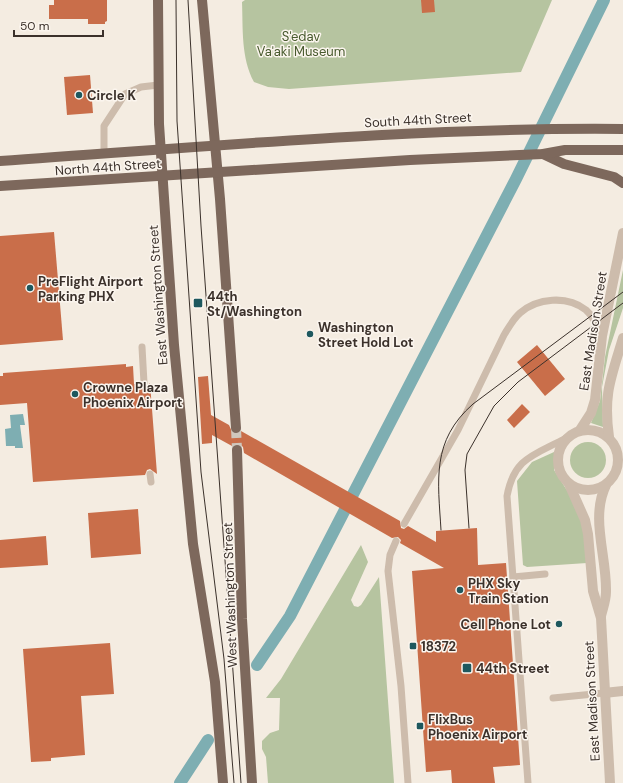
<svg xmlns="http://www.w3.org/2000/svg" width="623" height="783" viewBox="0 0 623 783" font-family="'DM Sans',sans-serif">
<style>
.green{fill:#b6c4a0}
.water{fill:#7eaeb2}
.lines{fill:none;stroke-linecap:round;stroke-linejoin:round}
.canal{stroke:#7eaeb2;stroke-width:12}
.building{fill:#c96e4a}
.primary-tunnel{stroke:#cfc7bd;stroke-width:10;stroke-dasharray:10 5;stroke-linecap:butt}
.service{stroke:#cdbcac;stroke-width:7}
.minor{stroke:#cdbcac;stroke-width:10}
.primary{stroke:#7d685c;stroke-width:10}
.tram{stroke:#3b312b;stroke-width:1}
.poi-dot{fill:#1e585e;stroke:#fbf5ee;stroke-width:1.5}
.labels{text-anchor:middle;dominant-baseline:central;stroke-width:3;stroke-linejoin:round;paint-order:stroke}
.park-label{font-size:13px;fill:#485a2e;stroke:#fbf5ee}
.poi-label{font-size:13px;font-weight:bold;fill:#3b312b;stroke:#fbf5ee;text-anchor:start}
.street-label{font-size:13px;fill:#3b312b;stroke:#fbf5ee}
</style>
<rect width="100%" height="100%" fill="#f4ece1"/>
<!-- green -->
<g class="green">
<path d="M245 0H552L521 72 289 89 268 87 254 82C241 58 243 29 242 2Z"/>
<polygon points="623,270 623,308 609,350 602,387 603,427 591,423 600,401 605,357"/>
<circle cx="588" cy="460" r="18"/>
<polygon points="554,452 554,470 575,503 583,526 587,563 527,567 523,565 517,481 532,462"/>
<polygon points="361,545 368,562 351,600 354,606 358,607 361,605 379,577 394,783 268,783 266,757 262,749 262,741 270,733 279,730 280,698 266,698 281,679"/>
</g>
<!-- water -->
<polygon class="water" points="23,414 25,425 20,425 23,448 15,448 15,446 6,446 5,429 11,428 10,415"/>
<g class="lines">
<!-- canal -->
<g class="canal">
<polyline points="257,665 290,616 516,179 604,0"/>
<polyline points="180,783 208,740"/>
</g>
</g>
<!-- building -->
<g class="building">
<polygon points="54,0 107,0 107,21 105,22 105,24 88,24 88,19 49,19 49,5 54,5"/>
<polygon points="421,0 434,0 435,12 422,13"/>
<polygon points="90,75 93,113 67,115 64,77"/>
<polygon points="54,232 63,340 0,345 0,236"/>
<polygon points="537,345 565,379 545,396 517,362"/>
<polygon points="126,364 126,367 133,366 134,384 139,384 145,388 150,383 157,474 150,469 147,470 145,475 33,482 27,403 0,405 0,376 3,376 3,373"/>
<polygon points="208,376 211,415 229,425 233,434 237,434 241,431 400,521 401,528 404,529 408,526 436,542 436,531 477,528 478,565 506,563 520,765 493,767 495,783 452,783 451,770 426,772 412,571 444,568 400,543 401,540 398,537 392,538 244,453 243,447 240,444 236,444 232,446 212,435 212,443 202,444 198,377"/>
<polygon points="522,404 530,412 514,428 507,420"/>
<polygon points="138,509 141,554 91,558 88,513"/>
<polygon points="46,536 48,565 0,568 0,540"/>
<polygon points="110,643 114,694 81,696 85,755 51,758 51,761 31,762 23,649"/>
</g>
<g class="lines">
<!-- primary-tunnel -->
<polyline class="primary-tunnel" points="236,428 237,450"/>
<!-- service -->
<g class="service">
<polyline points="104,154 104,126 125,94 141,87 158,85"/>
<polyline points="142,347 144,383"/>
<polyline points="150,474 151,482"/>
<path d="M404 524 458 430 504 335C509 327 513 319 520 313 537 298 567 295 586 310 594 317 598 327 602 336"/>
<polyline points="396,541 390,555 388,571 401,686 408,783"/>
<polyline points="513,577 545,574"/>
<polyline points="553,698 604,693"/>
<path d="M528 783 507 496C514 457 535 455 566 438"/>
</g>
<!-- minor -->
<g class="minor">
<circle cx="588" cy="460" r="30"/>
<polyline points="580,430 591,413 595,400 602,336 623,233"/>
<path d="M609 437C603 394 611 378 623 338"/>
<polyline points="569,484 585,520 588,534 593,591 601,618 610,783"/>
<path d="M601 616C603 608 606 600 606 592 607 556 590 518 606 485"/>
<polyline points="604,693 623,691"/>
</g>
<!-- primary -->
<g class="primary">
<polyline points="158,0 159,124 174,345 193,544 215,682 223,783"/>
<polyline points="202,0 220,199 236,428"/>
<polyline points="543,154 564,164 614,177 623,183"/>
<path d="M0 161C207 147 415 127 623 129"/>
<polyline points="0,186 410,160 543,154 565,150 623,150"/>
<polyline points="237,450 242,619 252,783"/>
</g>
<!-- tram -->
<g class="tram">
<polyline points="176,0 177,121 201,472 224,659 234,783"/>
<polyline points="188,0 201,226 241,783"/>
<polyline points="469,528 465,470 467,454 494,406 518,382 623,303"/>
<path d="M441 530C438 480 431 441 473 404L623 292"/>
</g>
</g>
<!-- markers -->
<g class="poi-dot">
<circle cx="79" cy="95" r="4"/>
<circle cx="30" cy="288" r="4"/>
<rect x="193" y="298" width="10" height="10" rx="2"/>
<circle cx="310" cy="334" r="4"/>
<circle cx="75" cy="394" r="4"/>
<circle cx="460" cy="590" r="4"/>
<circle cx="559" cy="624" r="4"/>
<rect x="409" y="642" width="8" height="8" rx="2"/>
<rect x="462" y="663" width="10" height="10" rx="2"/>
<rect x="416" y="722" width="8" height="8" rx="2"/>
</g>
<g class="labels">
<!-- park labels -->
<g class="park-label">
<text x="301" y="36">S'edav<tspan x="301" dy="15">Va'aki Museum</tspan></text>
</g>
<!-- poi labels -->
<g class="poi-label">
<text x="87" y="95">Circle K</text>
<text x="38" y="281">PreFlight Airport<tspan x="38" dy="15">Parking PHX</tspan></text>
<text x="207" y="296">44th<tspan x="207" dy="15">St/Washington</tspan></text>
<text x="318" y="327">Washington<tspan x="318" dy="15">Street Hold Lot</tspan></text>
<text x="83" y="387">Crowne Plaza<tspan x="83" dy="15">Phoenix Airport</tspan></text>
<text x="468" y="583">PHX Sky<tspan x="468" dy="15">Train Station</tspan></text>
<text x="551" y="624" text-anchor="end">Cell Phone Lot</text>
<text x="421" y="646">18372</text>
<text x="476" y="668">44th Street</text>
<text x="428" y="719">FlixBus<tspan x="428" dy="15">Phoenix Airport</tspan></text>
</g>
<!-- street labels -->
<g class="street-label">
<text transform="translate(418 120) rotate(-3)">South 44th Street</text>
<text transform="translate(108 167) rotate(-4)">North 44th Street</text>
<text transform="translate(158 295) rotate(-94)">East Washington Street</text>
<text transform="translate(593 331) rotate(-81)">East Madison Street</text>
<text transform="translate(230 595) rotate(-92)">West Washington Street</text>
<text transform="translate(592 701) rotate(-93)">East Madison Street</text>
</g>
</g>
<!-- scale -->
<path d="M14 30v6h89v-6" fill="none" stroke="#3b312b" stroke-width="2"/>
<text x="20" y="30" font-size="12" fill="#3b312b" stroke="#fbf5ee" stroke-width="3" paint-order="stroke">50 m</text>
</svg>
